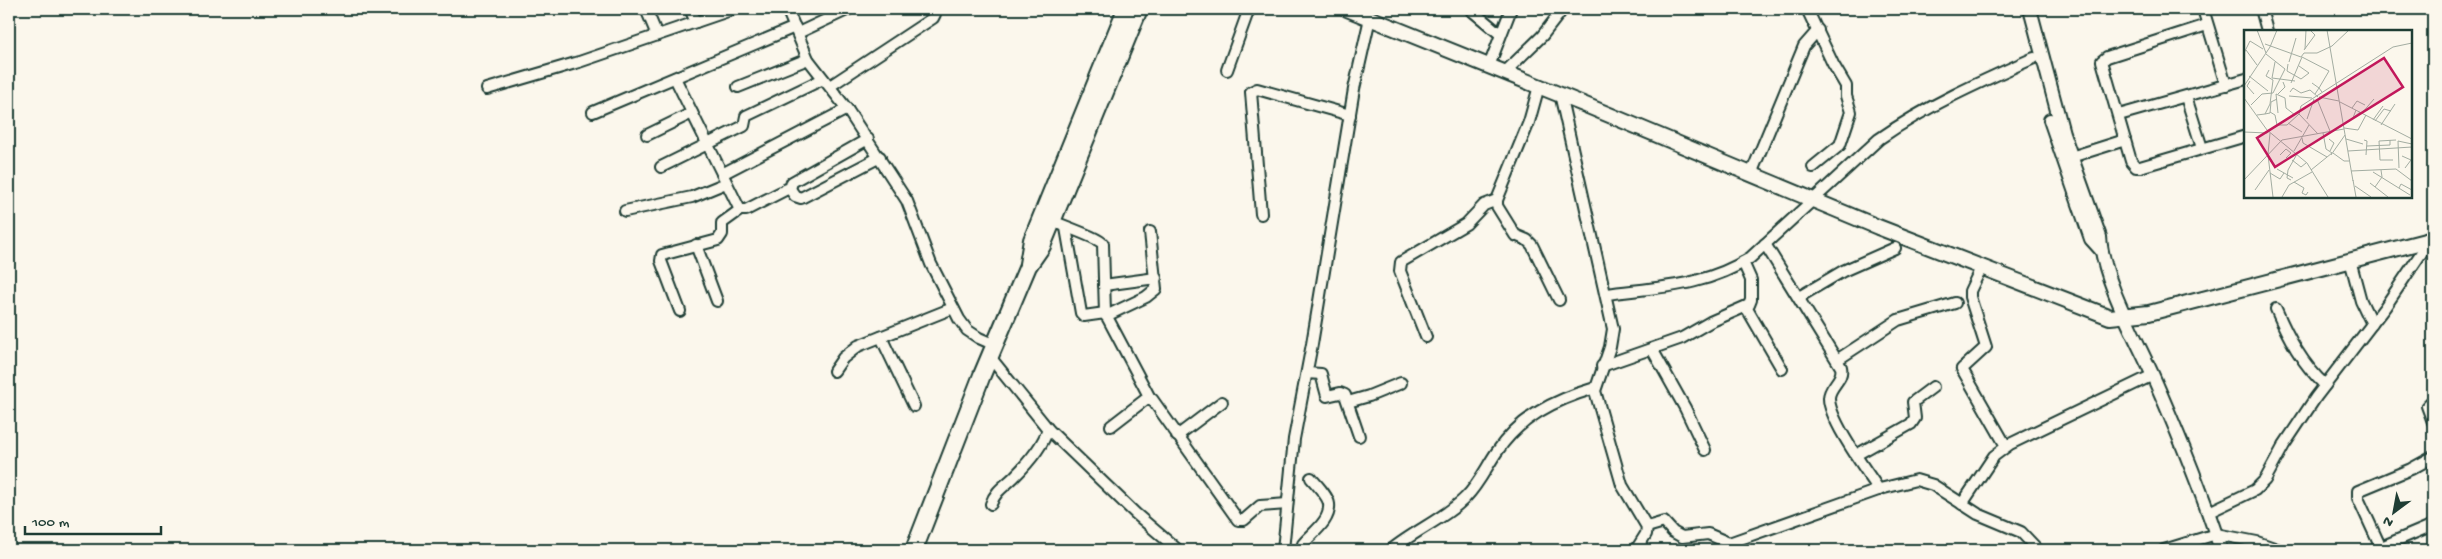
<svg xmlns="http://www.w3.org/2000/svg" width="2442" height="559" viewBox="0 0 2442 559" font-family="'Gochi Hand',sans-serif">
<style>
.lines{fill:none;stroke-linecap:round;stroke-linejoin:round}
.minor-casing{stroke:#1f3d34;stroke-width:14}
.tertiary-casing{stroke:#1f3d34;stroke-width:16}
.secondary-casing{stroke:#1f3d34;stroke-width:18}
.primary-casing{stroke:#1f3d34;stroke-width:20}
.minor{stroke:#fbf7ec;stroke-width:10}
.tertiary{stroke:#fbf7ec;stroke-width:12}
.secondary{stroke:#fbf7ec;stroke-width:14}
.primary{stroke:#fbf7ec;stroke-width:16}
.inset-road{fill:none;stroke:#a3ada2;stroke-width:1}
.view{fill:#c2185b;fill-opacity:0.15;stroke:#c2185b;stroke-width:2.5}
.inset-edge{fill:none;stroke:#1f3d34;stroke-width:2.5}
</style>
<rect width="100%" height="100%" fill="#fbf7ec"/>
<filter id="ink" filterUnits="userSpaceOnUse"><feTurbulence type="fractalNoise" baseFrequency=".02" numOctaves="2"/><feDisplacementMap in="SourceGraphic" scale="10" xChannelSelector="R" yChannelSelector="G"/><feConvolveMatrix kernelMatrix="1 2 1 2 8 2 1 2 1" color-interpolation-filters="sRGB"/></filter>
<g filter="url(#ink)">
<g class="lines">
<!-- minor casing -->
<g class="minor-casing">
<g id="minor">
<polyline points="646,9 657,35"/>
<polyline points="690,9 696,22"/>
<polyline points="787,9 808,59 847,109 907,201 931,264 959,319 967,330 979,338 995,345"/>
<polyline points="1470,9 1500,34"/>
<polyline points="1807,9 1833,64 1846,86 1846,96 1851,112 1840,145 1813,167"/>
<polyline points="2203,9 2226,85"/>
<polyline points="2261,9 2267,31"/>
<polyline points="2207,25 2107,57 2102,61 2131,161 2136,167 2140,167 2246,136"/>
<polyline points="798,33 849,9"/>
<polyline points="1489,66 1511,9"/>
<polyline points="1227,70 1249,9"/>
<polyline points="1505,72 1542,36 1563,9"/>
<polyline points="675,78 740,210 746,210 787,189 790,189 795,196 801,198 880,157"/>
<polyline points="830,86 933,18 935,14 934,9"/>
<polyline points="1539,86 1529,122 1497,200 1497,206 1515,235 1527,240 1532,245 1559,300"/>
<polyline points="738,87 808,59"/>
<polyline points="487,89 579,62 734,9"/>
<polyline points="1560,94 1613,329 1610,347 1595,391 1622,485 1647,527 1646,534 1636,550"/>
<polyline points="2186,97 2202,148"/>
<polyline points="593,112 795,27"/>
<polyline points="2119,115 2246,79"/>
<polyline points="647,135 692,113"/>
<polyline points="2071,157 2125,140"/>
<polyline points="661,167 744,126 746,116 823,79"/>
<polyline points="722,174 847,109"/>
<polyline points="1751,174 1804,46 1818,30"/>
<polyline points="790,189 792,182 868,139"/>
<polyline points="625,211 692,197 726,183"/>
<polyline points="1261,214 1251,92 1257,89 1350,115"/>
<path d="M1053 221C1063 226 1099 238 1103 244L1105 313 1150 398"/>
<polyline points="1066,228 1081,313 1084,316 1105,313"/>
<path d="M1765 244 1841 367C1844 380 1829 386 1829 398 1829 420 1866 470 1879 490"/>
<polyline points="696,245 717,301"/>
<polyline points="2350,260 2361,301 2372,324"/>
<polyline points="1982,266 1970,291 1970,297 1986,347 1962,369 2006,446"/>
<polyline points="1104,285 1156,278"/>
<path d="M1606 294C1658 287 1705 287 1750 258L1879 139C1928 105 1980 82 2034 58"/>
<polyline points="1799,297 1843,271 1895,248"/>
<polyline points="1746,307 1782,369"/>
<path d="M2276 309C2288 337 2302 364 2325 385"/>
<polyline points="680,311 661,261 662,255 718,240 722,234 722,223 740,210"/>
<polyline points="1106,316 1146,297 1156,289 1150,232"/>
<polyline points="881,337 914,406"/>
<polyline points="1426,337 1400,271 1401,262 1466,224 1484,205 1497,200"/>
<polyline points="1652,349 1685,408 1705,450"/>
<polyline points="990,357 1048,429 1136,514 1178,550"/>
<polyline points="1837,360 1898,320 1955,303"/>
<polyline points="1602,366 1682,338 1710,322 1749,305 1751,300 1751,280 1743,262"/>
<polyline points="834,371 843,358 858,346 953,308"/>
<polyline points="1307,373 1321,374 1327,396 1340,393 1345,395 1359,436"/>
<polyline points="2433,400 2427,406 2433,422"/>
<polyline points="1348,402 1369,396 1401,383"/>
<polyline points="1111,426 1146,399 1152,399 1238,520 1244,520 1260,506 1287,504"/>
<polyline points="1177,436 1222,402"/>
<polyline points="1856,455 1911,424 1915,418 1913,402 1933,387"/>
<path d="M991 504C995 491 1005 486 1014 477 1026 465 1043 446 1048 429"/>
<polyline points="1962,504 1994,456 2010,444 2153,375"/>
<polyline points="2209,512 2255,490 2265,480 2284,445 2316,397 2385,307 2430,240"/>
<polyline points="1647,527 1664,522 1673,532 1682,537 1708,534 1729,543 1884,488 1916,480 1933,485 1978,514 2021,532 2038,550"/>
<polyline points="2381,548 2358,498 2358,491 2411,469 2433,457"/>
<polyline points="1283,550 1294,439 1312,344 1354,89 1370,18"/>
<path d="M1302 550 1303 544C1312 533 1331 521 1329 504 1328 496 1316 484 1311 478"/>
<path d="M1391 550C1414 531 1447 517 1466 497 1478 485 1486 468 1496 453 1520 417 1554 400 1595 388"/>
<polyline points="2164,550 2216,534 2257,542 2280,550"/>
<polyline points="2374,550 2433,525"/>
</g>
</g>
<!-- tertiary casing -->
<g class="tertiary-casing">
<g id="tertiary">
<path d="M2030 9 2063 133 2100 237C2103 280 2135 336 2153 376 2178 433 2202 491 2221 550"/>
<polyline points="2050,120 2091,239 2101,250"/>
</g>
</g>
<!-- secondary casing -->
<g class="secondary-casing">
<polyline id="secondary" points="1347,9 1583,104 1878,227 2110,317 2149,313 2433,239"/>
</g>
<!-- primary casing -->
<g class="primary-casing">
<g id="primary">
<polyline points="1028,264 1032,240 1126,9"/>
<polyline points="914,550 982,375 1028,266 1042,246 1139,9"/>
</g>
</g>
<!-- minor -->
<use href="#minor" class="minor"/>
<!-- tertiary -->
<use href="#tertiary" class="tertiary"/>
<!-- secondary -->
<use href="#secondary" class="secondary"/>
<!-- primary -->
<use href="#primary" class="primary"/>
</g>
</g>
<!-- overview -->
<g transform="translate(2244 30)">
<rect width="168" height="168" fill="#fbf7ec"/>
<path class="inset-road" d="M13 0 22 23M83 0 109 151M21 14 57 27 60 23H73L88 16 105 0M61 19 62 0M2 20 13 35M60 20 71 5 66 0M0 23 6 11 19 19M58 27 85 41M45 32 52 8M44 34 43 41 57 49 65 43 55 36M5 46 24 61M28 48 51 51M28 48 31 32M6 51 3 56 10 64M47 53 58 27M68 53 75 58 71 64M0 56 26 17 33 0M46 62 49 58 57 63 66 60 74 67M78 62 75 58 85 41M32 64 41 68 42 78 51 85M32 64 34 83M34 64 41 57 39 52M45 66 68 68M75 67 95 71M0 68 23 100 63 133 84 167M73 69 86 101M96 72 168 109M7 75 18 64 29 63 41 39 22 24M108 78 113 71 121 75M112 80 109 88 116 82M26 82 31 85 33 95M118 83 130 69M21 84 26 83 27 72 33 69M13 85 21 84 26 74 29 50 22 46 25 40M63 89 70 69M129 90 139 76M131 91 140 79 147 81M44 93 58 102M137 95 151 74M100 98 114 100 122 85M0 102 23 103 33 95H43L55 84M74 104 55 84 57 76 149 17 168 13M58 108 59 113 83 127M85 109 90 113 86 121M102 109 119 114M120 110 123 111 122 125M123 116 146 115V110M50 121 65 95M104 121 168 117M89 123 100 131H105M24 124 26 103M24 125 29 167M36 125 42 119 47 123 42 128M87 125 101 105M158 126 167 130 161 138M48 130 57 137 62 133M149 130H136L135 111 152 110M155 138 154 111 168 114M33 139 49 148M67 140 88 123 82 119 79 103M107 141 152 139 168 151M129 142 166 165M26 143 36 149 40 143M0 150 38 110 100 99M47 150 43 148 44 140 53 124M109 150 112 167M50 152 60 158 58 163 62 165 64 162M126 153 144 167M111 156 127 167M131 157 138 147 137 140M155 158 157 154 168 160M11 160 25 140M38 167 45 155 68 142"/>
<path class="view" d="M140 28 159 57 31 137 13 108Z"/>
<rect width="168" height="168" class="inset-edge"/>
</g>
<!-- margin -->
<rect width="2442" height="559" fill="none" stroke="#fbf7ec" stroke-width="30"/>
<rect x="15" y="15" width="2412" height="529" fill="none" stroke="#1f3d34" stroke-width="2" filter="url(#ink)"/>
<!-- north arrow -->
<g transform="translate(2394 512) rotate(212)" stroke="#fbf7ec" stroke-width="4" paint-order="stroke">
<path d="M0-4L9 19L0 12L-9 19Z" fill="#1f3d34"/>
<text y="-8" font-size="14" font-weight="bold" text-anchor="middle" fill="#1f3d34">N</text>
</g>
<!-- scale -->
<path d="M25 526v8h136v-8" fill="none" stroke="#1f3d34" stroke-width="2.5"/>
<text x="32" y="526" font-size="15" fill="#1f3d34" stroke="#fbf7ec" stroke-width="4" paint-order="stroke">100 m</text>
</svg>
